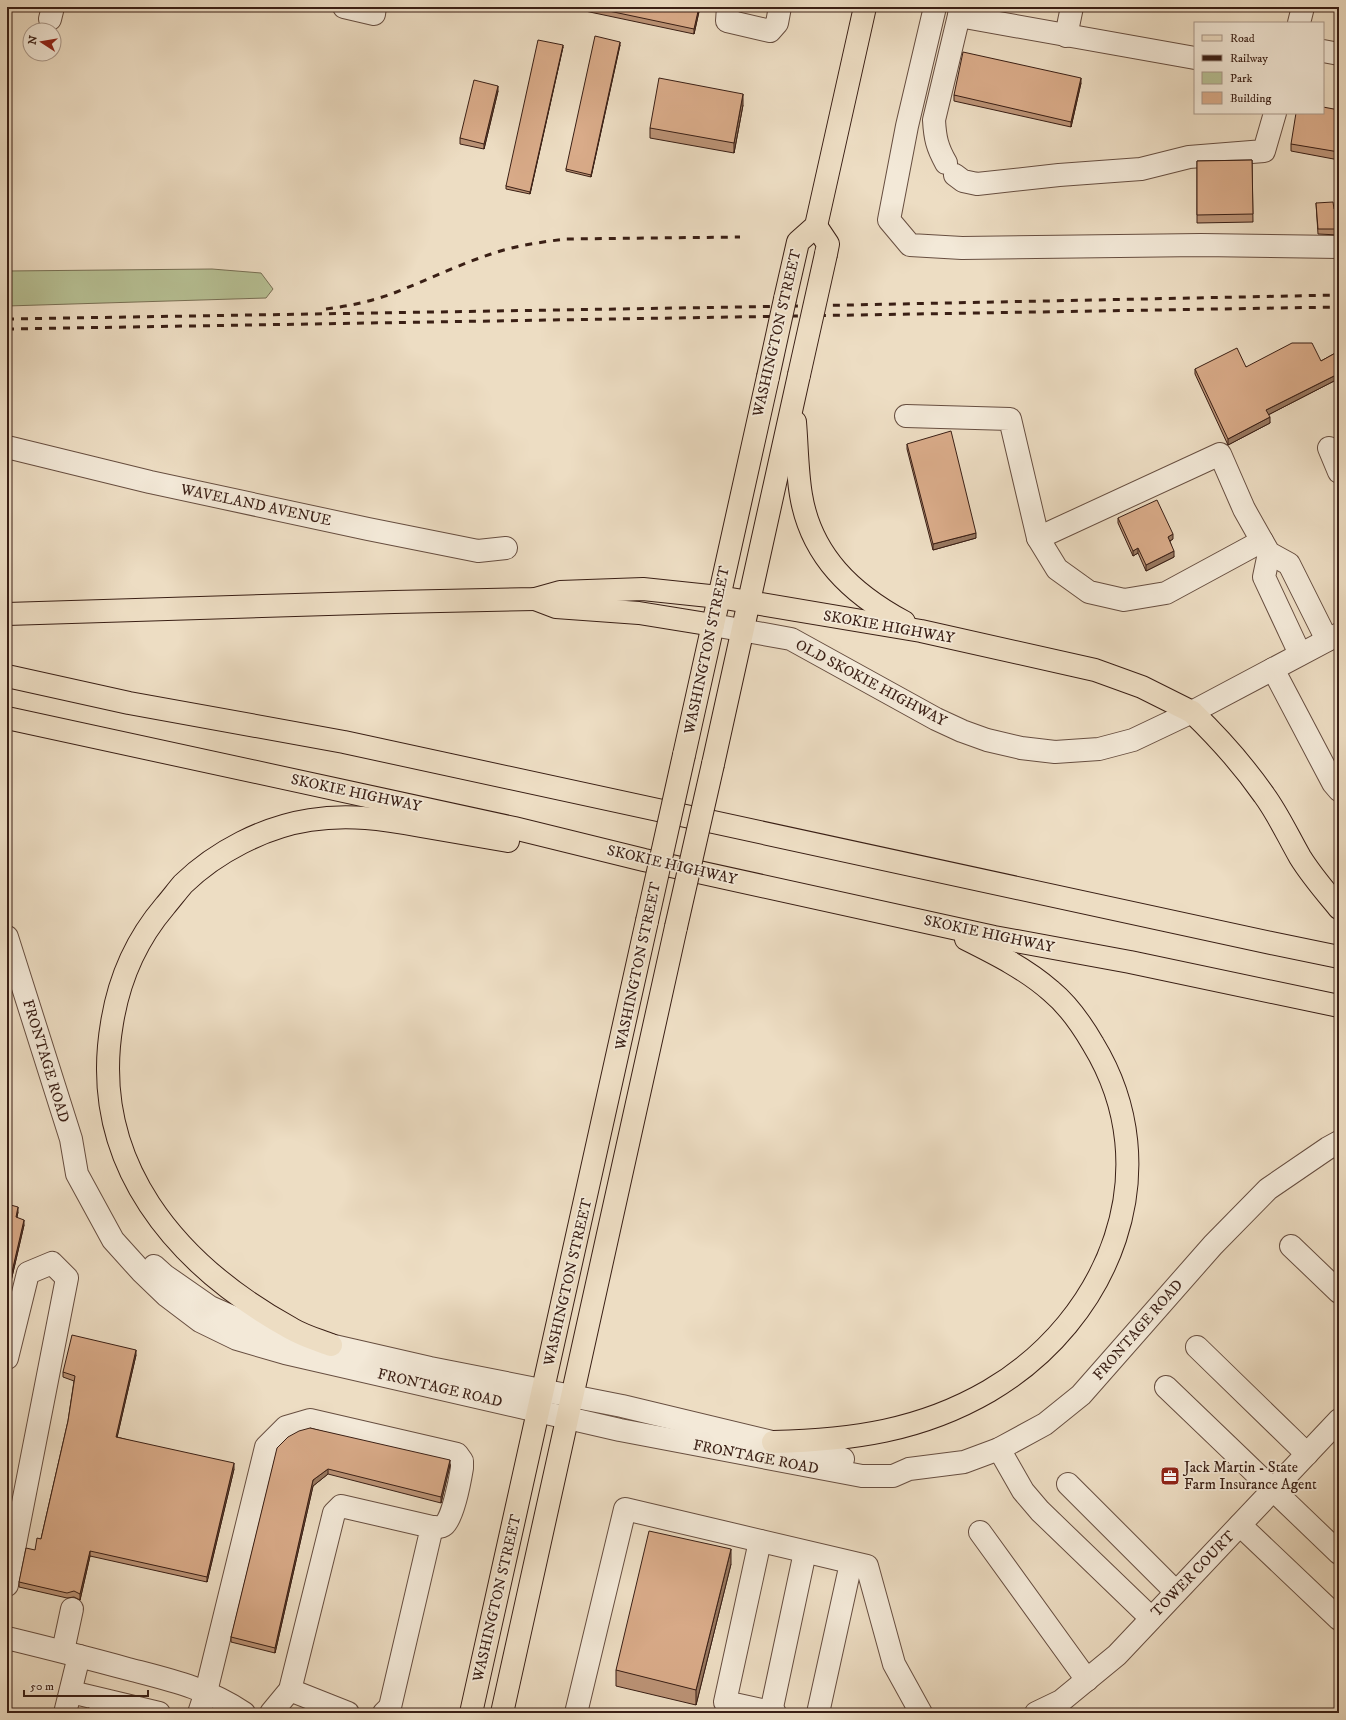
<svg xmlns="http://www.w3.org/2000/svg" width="1346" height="1720" viewBox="0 0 1346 1720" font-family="'IM FELL DW Pica',serif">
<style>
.green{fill:#b7c195;stroke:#787055}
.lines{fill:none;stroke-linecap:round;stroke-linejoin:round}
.minor-casing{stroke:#674e40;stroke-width:24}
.major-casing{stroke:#3a1f15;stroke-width:24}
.highway-casing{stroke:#3a1f15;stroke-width:24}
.minor{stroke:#f3e9d8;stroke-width:22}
.major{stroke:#edddc3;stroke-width:22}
.highway{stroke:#edddc3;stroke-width:22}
.rail{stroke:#3a1f15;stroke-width:3;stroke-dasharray:7 7;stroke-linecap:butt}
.major-bridge-casing{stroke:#3a1f15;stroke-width:24;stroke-linecap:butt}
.major-bridge{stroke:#edddc3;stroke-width:22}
.wall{fill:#bb9376;stroke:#3a1f15}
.shaded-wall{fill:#987860;stroke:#3a1f15}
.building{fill:#d9ab89;stroke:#3a1f15}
.labels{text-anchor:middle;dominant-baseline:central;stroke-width:3.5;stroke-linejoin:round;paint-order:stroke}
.street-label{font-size:15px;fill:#3a1f15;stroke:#f3e9d8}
.poi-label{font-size:15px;fill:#3a1f15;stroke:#f3e9d8;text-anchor:start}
</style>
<rect width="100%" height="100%" fill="#edddc3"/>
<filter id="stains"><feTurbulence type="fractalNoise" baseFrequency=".005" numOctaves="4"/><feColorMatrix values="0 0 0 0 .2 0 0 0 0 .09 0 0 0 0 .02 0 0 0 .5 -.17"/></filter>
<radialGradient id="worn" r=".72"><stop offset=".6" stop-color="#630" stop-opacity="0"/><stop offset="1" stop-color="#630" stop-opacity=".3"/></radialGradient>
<!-- green -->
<polygon class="green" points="212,269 261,273 273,289 266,298 7,306 7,271"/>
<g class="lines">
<!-- minor casing -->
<g class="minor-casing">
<g id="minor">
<polyline points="344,7 374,14 375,7"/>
<polyline points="728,7 727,21 770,31 777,23 780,7"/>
<polyline points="935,7 907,126 889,220 910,245 962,248 1201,245 1339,247"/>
<polyline points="959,16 1195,58"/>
<polyline points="50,19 53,7"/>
<polyline points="1299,23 1303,7"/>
<polyline points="1066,36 1072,7"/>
<polyline points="1323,51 1339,54"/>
<path d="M946 163C937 147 935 138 934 120L961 7"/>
<polyline points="955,175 963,181 977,184 1059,175 1141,169 1189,157 1264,151 1275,113"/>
<polyline points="906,416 1010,419 1038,538 1057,569 1089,592 1124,600 1166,593 1262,541"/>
<polyline points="7,447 150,482 368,529 478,551 506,548"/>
<polyline points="1329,448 1339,472"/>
<polyline points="1038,538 1220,454 1244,509 1262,541 1269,553 1289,564 1327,640"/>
<polyline points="1269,553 1264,577 1300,654"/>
<polyline points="713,625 791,639 936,719 962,731 987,740 1021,748 1055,752 1099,749 1133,740 1192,712 1339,634"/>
<polyline points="1273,669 1333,783 1339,790"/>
<polyline points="7,937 71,1139 77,1174 113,1240 141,1271 167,1296 200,1321 237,1339 285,1353 620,1430 862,1476 893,1476 909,1469 964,1462 999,1449 1045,1424 1081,1395 1213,1245 1268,1189 1328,1148 1339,1142"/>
<polyline points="1291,1246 1339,1292"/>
<polyline points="154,1266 164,1275 210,1307 260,1329 430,1368 622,1406 843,1459"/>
<polyline points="1197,1347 1307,1454"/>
<polyline points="7,1358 28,1273 52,1263 67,1278 7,1585"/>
<polyline points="1166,1387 1339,1553"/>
<polyline points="999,1449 1023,1491 1040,1511 1151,1618"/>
<polyline points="1068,1484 1176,1592"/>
<polyline points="1240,1525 1339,1619"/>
<polyline points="980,1532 1087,1680"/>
<polyline points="760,1541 725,1702 775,1713"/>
<path d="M7 1638C48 1648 88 1658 128 1669 170 1680 207 1688 244 1713"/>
<polyline points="63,1651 72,1609"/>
<polyline points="290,1690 348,1713"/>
<polyline points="71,1692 159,1713"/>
<polyline points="771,1712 805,1552"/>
<polyline points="65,1713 79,1656"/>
<path d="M199 1713 206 1692 266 1447 286 1427 310 1420 457 1454 462 1461V1468C460 1480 453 1518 444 1525 441 1528 436 1527 432 1527"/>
<polyline points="271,1713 290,1690 334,1513 341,1506 432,1527 390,1707 384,1713"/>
<polyline points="576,1713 625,1509 867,1566 894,1664 921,1713"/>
<polyline points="818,1713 851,1563"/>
<polyline points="1036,1713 1061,1701 1117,1655 1339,1420"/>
</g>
</g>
<!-- major casing -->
<g class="major-casing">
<g id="major">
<polyline points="816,226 828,244 826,254"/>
<polyline points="785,299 798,242 816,226 865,7"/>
<path d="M795 422C797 446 797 471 801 495 811 556 852 594 904 622"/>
<polyline points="535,599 556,607 639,613 713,625"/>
<polyline points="7,614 394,602 535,599 560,592 643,589 719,597 921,631 1095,670 1142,687 1192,712"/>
<polyline points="684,755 768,377"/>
<polyline points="713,764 799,375"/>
<polyline points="471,1713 647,921"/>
<polyline points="502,1713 676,927"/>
</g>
</g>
<!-- highway casing -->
<g class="highway-casing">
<g id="highway">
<polyline points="7,676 129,703 344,742 1271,943 1339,957"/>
<path d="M1192 712C1219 738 1243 765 1264 795 1278 814 1288 836 1300 857 1311 875 1325 891 1339 908"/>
<polyline points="7,718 514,828 644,860 994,937 1130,962 1339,1006"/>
<path d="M331 1345C318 1340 304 1336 292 1329 176 1265 88 1163 112 1023 119 979 136 940 165 906 171 899 177 891 183 884 216 852 264 827 310 820 349 814 383 819 421 826 450 831 479 836 508 841"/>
<path d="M773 1442C852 1440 920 1431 989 1391 1110 1320 1170 1170 1093 1044 1082 1025 1068 1005 1051 991 1026 969 996 954 966 939"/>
</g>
</g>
<!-- minor -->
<use href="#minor" class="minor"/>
<!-- major -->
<use href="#major" class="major"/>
<!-- highway -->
<use href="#highway" class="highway"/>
<!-- rail -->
<g class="rail">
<path d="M326 309C349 306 373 301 394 293 427 280 458 265 491 254 514 246 541 242 566 239L740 237"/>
<polyline points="7,319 800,306 1339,295"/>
<polyline points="7,329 1339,307"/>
</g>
<!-- major-bridge casing -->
<g class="major-bridge-casing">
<g id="major-bridge">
<polyline points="799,375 826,254"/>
<polyline points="768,377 785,299"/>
<polyline points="647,921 684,755"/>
<polyline points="676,927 713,764"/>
</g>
</g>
<!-- major-bridge -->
<use href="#major-bridge" class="major-bridge"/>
</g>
<!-- wall -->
<g class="wall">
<polygon points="566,7 700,7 694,34"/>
<polygon points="620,45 591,177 566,171 566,169"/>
<polygon points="563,47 530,194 506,189 506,186"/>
<polygon points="1081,83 1071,127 954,101 954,95"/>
<polygon points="498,91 484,149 460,144 460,138"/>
<polygon points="743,105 734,153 650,138 650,128"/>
<polygon points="1339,110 1339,160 1291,151 1291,144"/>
<polygon points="1252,160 1253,222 1197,223 1197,161"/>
<polygon points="1316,203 1334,209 1339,208 1339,235 1318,234"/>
<polygon points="1339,351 1339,385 1336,380 1268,415 1270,423 1228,445 1195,374 1195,369 1246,367 1321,361"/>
<polygon points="907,444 976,538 933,550 907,449"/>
<polygon points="1118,518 1173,539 1170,541 1174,557 1146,571 1138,553 1133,556 1118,523"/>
<polygon points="7,1204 18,1212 17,1217 24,1225 8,1294 7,1294"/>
<polygon points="136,1355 117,1437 234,1469 207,1582 90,1556 80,1600 74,1597 67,1598 19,1587 19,1582 41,1539 68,1421 74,1381 63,1377 63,1372"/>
<polygon points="310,1428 450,1465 441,1503 328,1474 313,1486 275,1653 231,1642 231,1637"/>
<polygon points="731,1564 696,1705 616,1686 616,1670"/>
</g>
<!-- shaded-wall -->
<g class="shaded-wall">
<polygon points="699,7 700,7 694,34 694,29"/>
<polygon points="620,42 620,45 591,177 591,175"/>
<polygon points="563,45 563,47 530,194 530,192"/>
<polygon points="1081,78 1081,83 1071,127 1071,122"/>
<polygon points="498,86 498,91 484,149 484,144"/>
<polygon points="743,94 743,105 734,153 734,143"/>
<polygon points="1336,375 1336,380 1266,416 1266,410"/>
<polygon points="1270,417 1270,423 1228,445 1228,439"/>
<polygon points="976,533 976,538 933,550 933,544"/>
<polygon points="1173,534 1173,539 1168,542 1168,537"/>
<polygon points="1138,548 1138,553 1133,556 1133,551"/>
<polygon points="1174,551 1174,557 1146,571 1146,565"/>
<polygon points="18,1207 18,1212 16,1222 16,1217"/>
<polygon points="24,1220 24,1225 8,1294 8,1289"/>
<polygon points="136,1350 136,1355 116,1442 116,1437"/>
<polygon points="450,1460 450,1465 441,1503 441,1497"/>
<polygon points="234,1463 234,1469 207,1582 207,1577"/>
<polygon points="328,1469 328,1474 313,1486 275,1653 275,1648 313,1480"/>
<polygon points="731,1549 731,1564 696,1705 696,1690"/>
<polygon points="90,1551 90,1556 80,1600 80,1594"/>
</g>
<!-- building -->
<g class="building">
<polygon points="590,7 699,7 694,29"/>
<polygon points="595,36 620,42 591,175 566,169"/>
<polygon points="538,40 563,45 530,192 506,186"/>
<polygon points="963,52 1081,78 1071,122 954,95"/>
<polygon points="659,78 743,94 734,143 650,128"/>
<polygon points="474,80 498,86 484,144 460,138"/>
<polygon points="1323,107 1339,110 1339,152 1291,144 1296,113 1323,113"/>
<polygon points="1252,160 1253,214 1197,215 1197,161"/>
<polygon points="1333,202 1334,209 1339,208 1339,229 1318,229 1316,203"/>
<polygon points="1292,343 1312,343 1321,361 1339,351 1339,380 1336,375 1266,410 1270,417 1228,439 1195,369 1237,348 1246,367"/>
<polygon points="951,431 976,533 933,544 907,444"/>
<polygon points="1157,500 1173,534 1168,537 1174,551 1146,565 1138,548 1133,551 1118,518"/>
<polygon points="7,1204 18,1207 16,1217 24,1220 8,1289 7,1288"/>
<polygon points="72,1335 136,1350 116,1437 234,1463 207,1577 90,1551 80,1594 74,1591 67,1593 19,1582 26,1548 35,1550 37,1538 41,1539 68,1421 75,1376 63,1372"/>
<polygon points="310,1428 450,1460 441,1497 328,1469 313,1480 275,1648 231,1637 277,1448 288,1437 299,1431"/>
<polygon points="649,1531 731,1549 696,1690 616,1670"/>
<polygon points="88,1708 107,1713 87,1713"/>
</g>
<!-- icons -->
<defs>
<g id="office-square" transform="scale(1)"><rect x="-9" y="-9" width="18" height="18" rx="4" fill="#8f2418" stroke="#f3e9d8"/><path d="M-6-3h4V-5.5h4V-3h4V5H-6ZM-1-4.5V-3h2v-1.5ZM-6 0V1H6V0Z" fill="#fff"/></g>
</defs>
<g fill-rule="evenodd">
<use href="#office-square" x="1170" y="1476"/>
</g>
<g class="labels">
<!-- street labels -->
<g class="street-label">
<text transform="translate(777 333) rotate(-77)">WASHINGTON STREET</text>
<text transform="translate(256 505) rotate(12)">WAVELAND AVENUE</text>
<text transform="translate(889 627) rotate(10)">SKOKIE HIGHWAY</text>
<text transform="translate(707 650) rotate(-78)">WASHINGTON STREET</text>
<text transform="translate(871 683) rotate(28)">OLD SKOKIE HIGHWAY</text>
<text transform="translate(356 793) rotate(12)">SKOKIE HIGHWAY</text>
<text transform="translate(672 865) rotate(13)">SKOKIE HIGHWAY</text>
<text transform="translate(989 934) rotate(12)">SKOKIE HIGHWAY</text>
<text transform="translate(638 966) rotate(-78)">WASHINGTON STREET</text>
<text transform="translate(46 1061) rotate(73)">FRONTAGE ROAD</text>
<text transform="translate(568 1282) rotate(-77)">WASHINGTON STREET</text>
<text transform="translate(1138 1330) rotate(-49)">FRONTAGE ROAD</text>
<text transform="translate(440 1388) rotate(13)">FRONTAGE ROAD</text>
<text transform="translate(756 1457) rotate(11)">FRONTAGE ROAD</text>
<text transform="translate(1193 1574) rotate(-46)">TOWER COURT</text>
<text transform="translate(497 1598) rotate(-77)">WASHINGTON STREET</text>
</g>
<!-- poi labels -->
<g class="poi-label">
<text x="1184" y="1467">Jack Martin - State<tspan x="1184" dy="17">Farm Insurance Agent</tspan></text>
</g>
</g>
<!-- margin -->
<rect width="1346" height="1720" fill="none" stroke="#edddc3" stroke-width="24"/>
<rect x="8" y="8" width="1330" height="1704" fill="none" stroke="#3a1f15" stroke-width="2"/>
<rect x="12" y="12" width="1322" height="1696" fill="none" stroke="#3a1f15"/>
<!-- legend -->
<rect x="1194" y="22" width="130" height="92" fill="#f3e9d8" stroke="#a9988a"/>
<rect x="1202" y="35" width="20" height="6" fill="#edddc3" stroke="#a9988a"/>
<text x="1230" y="42" font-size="12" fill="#3a1f15">Road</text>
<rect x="1202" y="55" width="20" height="6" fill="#3a1f15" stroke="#a9988a"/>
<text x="1230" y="62" font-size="12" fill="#3a1f15">Railway</text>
<rect x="1202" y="72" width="20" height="12" fill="#b7c195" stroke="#a9988a"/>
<text x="1230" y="82" font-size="12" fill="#3a1f15">Park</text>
<rect x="1202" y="92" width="20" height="12" fill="#d9ab89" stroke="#a9988a"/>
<text x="1230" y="102" font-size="12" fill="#3a1f15">Building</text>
<!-- north arrow -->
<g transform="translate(42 42) rotate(282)"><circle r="19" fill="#f3e9d8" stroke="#a9988a"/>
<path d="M0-3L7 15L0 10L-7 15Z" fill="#8f2418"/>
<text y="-6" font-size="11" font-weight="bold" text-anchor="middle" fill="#3a1f15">N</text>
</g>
<!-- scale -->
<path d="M24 1690v6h124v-6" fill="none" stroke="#3a1f15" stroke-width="2"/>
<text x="30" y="1690" font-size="12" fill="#3a1f15" stroke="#f3e9d8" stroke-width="3" paint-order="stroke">50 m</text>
<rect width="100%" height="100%" filter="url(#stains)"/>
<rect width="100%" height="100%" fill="url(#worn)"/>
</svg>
